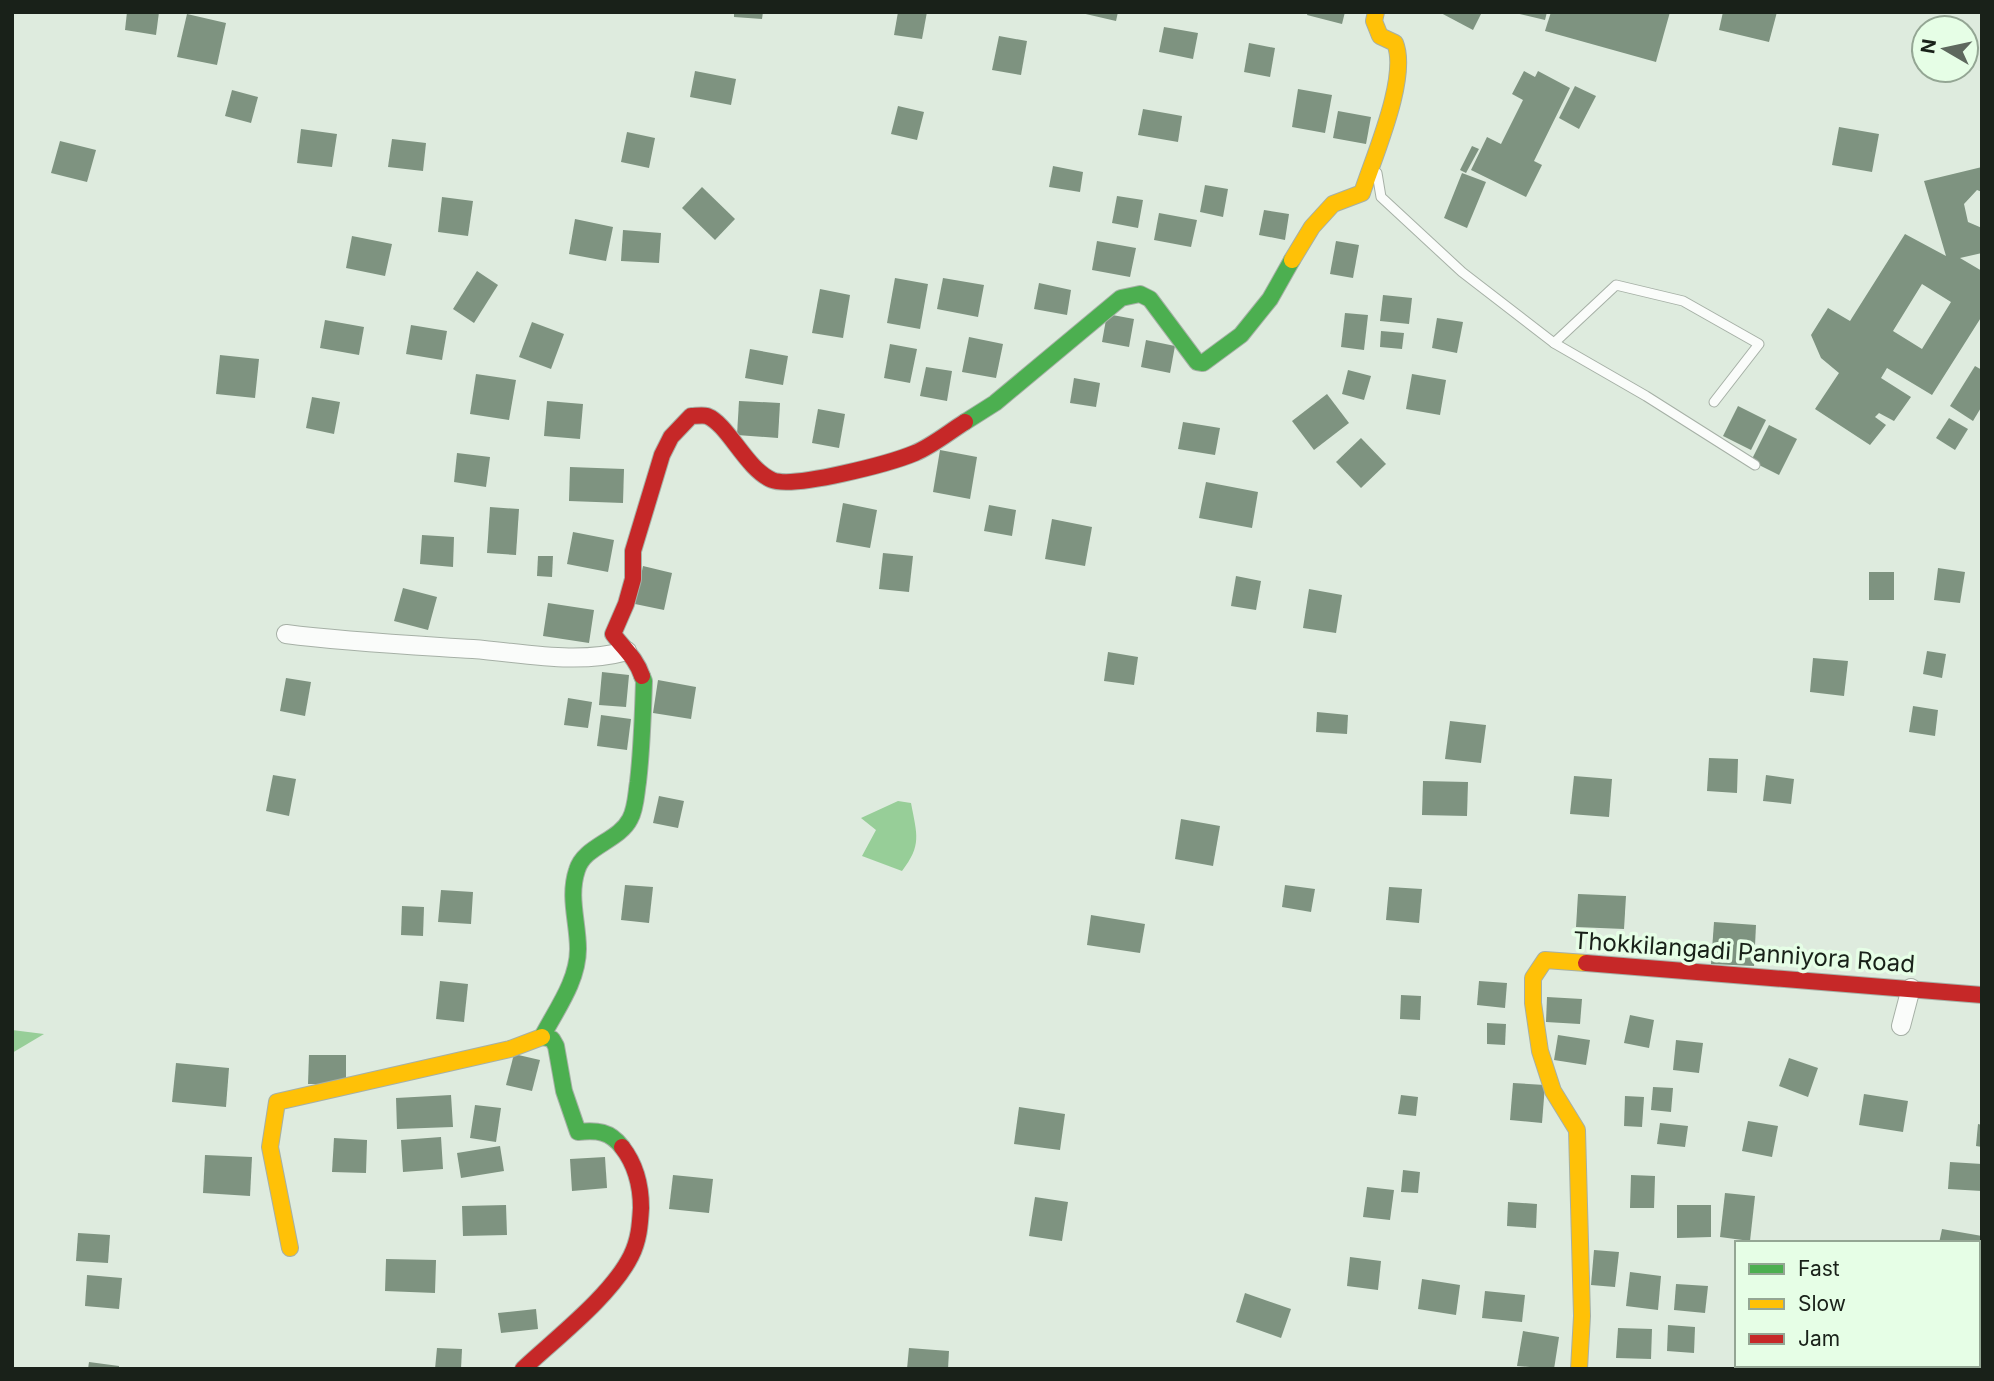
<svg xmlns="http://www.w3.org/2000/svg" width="1994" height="1381" viewBox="0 0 1994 1381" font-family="Inter,sans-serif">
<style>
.water{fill:#97ce98}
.building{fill:#7e9380;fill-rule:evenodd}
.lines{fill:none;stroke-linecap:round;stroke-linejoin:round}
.lane-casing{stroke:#a6b0a6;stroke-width:11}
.street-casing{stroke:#a6b0a6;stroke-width:20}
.fast-casing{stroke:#a6b0a6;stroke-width:18}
.slow-casing{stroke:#a6b0a6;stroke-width:18}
.jam-casing{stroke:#a6b0a6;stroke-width:18}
.lane{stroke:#fafcfa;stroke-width:9}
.street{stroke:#fafcfa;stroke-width:18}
.fast{stroke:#4caf50;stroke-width:16}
.slow{stroke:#ffc107;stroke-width:16}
.jam{stroke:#c62828;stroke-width:16}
.labels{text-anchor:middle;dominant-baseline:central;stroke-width:7;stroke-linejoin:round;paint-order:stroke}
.street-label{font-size:24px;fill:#192119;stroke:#e6fee6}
</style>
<rect width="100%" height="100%" fill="#deebde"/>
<!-- water -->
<g class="water">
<path d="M898 801 911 803C917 835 922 845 902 871L862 856 876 830 861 818Z"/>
<polygon points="12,1030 44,1034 12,1053"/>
</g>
<!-- building -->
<g class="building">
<polygon points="127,12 159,12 156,35 125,30"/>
<polygon points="734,12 763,12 762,19 734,17"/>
<polygon points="898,12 927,12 922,39 894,35"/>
<polygon points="1077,12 1118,12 1116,21"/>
<polygon points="1308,12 1345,12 1342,24 1307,15"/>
<polygon points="1439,12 1482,12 1473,30"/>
<polygon points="1511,12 1547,12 1545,20"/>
<polygon points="1551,12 1670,12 1656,62 1545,31"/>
<polygon points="1723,12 1777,12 1769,42 1719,30"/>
<polygon points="187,14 226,23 217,65 177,57"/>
<polygon points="1164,27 1198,33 1193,59 1159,52"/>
<polygon points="999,36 1027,41 1021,75 992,70"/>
<polygon points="1249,43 1275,48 1270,77 1244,72"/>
<polygon points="695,71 736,79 731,105 690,97"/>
<polygon points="1524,71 1535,77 1538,71 1570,88 1534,161 1542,165 1526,197 1471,170 1487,137 1501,144 1523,100 1512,94"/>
<polygon points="1575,86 1596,96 1579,129 1559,118"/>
<polygon points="1298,89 1332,95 1325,133 1292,127"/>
<polygon points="232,90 258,97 251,123 225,116"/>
<polygon points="898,106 924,112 917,140 891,134"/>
<polygon points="1143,109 1182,116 1178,142 1138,135"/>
<polygon points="1338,111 1371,117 1366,144 1333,138"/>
<polygon points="1839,127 1879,134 1872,172 1832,165"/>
<polygon points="301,129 337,134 332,167 297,163"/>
<polygon points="627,132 655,138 649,168 621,162"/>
<polygon points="392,139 426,143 423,171 388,167"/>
<polygon points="60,141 96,150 87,182 51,173"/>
<polygon points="1472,146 1479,149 1466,173 1460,170"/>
<polygon points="1053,166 1083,172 1080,192 1049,187"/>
<path d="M1982 167V192L1977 190 1964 204 1968 222 1982 228V253L1960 258 1982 271V316L1932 395 1887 368 1881 378 1911 397 1894 421 1879 413 1875 417 1886 425 1870 445 1815 409 1839 373 1821 358 1811 335 1828 308 1850 321 1905 234 1946 256 1924 181ZM1922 284 1951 302 1922 349 1893 331Z"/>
<polygon points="1462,173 1486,182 1467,228 1444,218"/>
<polygon points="1205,185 1228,189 1223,217 1200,212"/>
<polygon points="702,187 735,219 715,240 682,208"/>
<polygon points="1117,196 1143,200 1138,228 1112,223"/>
<polygon points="442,197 473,201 468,236 438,232"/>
<polygon points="1264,210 1289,214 1285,240 1259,235"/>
<polygon points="1159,213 1197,220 1191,247 1154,240"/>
<polygon points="575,219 613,227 606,261 569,254"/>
<polygon points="623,230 661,233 659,263 621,261"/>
<polygon points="352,236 392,244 385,276 346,268"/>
<polygon points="1097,241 1136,248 1130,277 1092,270"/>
<polygon points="1336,241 1359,245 1353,278 1330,274"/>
<polygon points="477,271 498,285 474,323 453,309"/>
<polygon points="895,278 928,284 920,329 887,323"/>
<polygon points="943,278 984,285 978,317 937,309"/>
<polygon points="1039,283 1071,290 1067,315 1034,309"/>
<polygon points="820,289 850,295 843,338 812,333"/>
<polygon points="1383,295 1412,298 1409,324 1380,321"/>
<polygon points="1345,313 1368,315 1364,350 1341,347"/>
<polygon points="1107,314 1134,319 1129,347 1102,342"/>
<polygon points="1437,318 1463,322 1457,353 1432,348"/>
<polygon points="325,320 364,327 359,355 320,348"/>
<polygon points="532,322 564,334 551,369 519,357"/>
<polygon points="411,325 447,331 442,360 406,354"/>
<polygon points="1381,331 1404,333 1402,349 1380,347"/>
<polygon points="969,337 1003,344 996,378 962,372"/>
<polygon points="1146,340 1175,346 1170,373 1141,367"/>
<polygon points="890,344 917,349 910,383 884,378"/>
<polygon points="750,349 788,356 783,385 745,378"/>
<polygon points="220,355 259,359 255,398 216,394"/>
<polygon points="1975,366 1982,370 1982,406 1973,421 1950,406"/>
<polygon points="926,367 952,371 947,401 920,396"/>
<polygon points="1348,370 1371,376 1364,400 1342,394"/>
<polygon points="476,374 516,380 509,420 470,414"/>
<polygon points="1412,374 1446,380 1440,415 1406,409"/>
<polygon points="1074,378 1100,383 1096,407 1070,403"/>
<polygon points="1327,394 1349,423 1314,450 1292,421"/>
<polygon points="312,397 340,402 334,434 306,428"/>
<polygon points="547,401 583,404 580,439 544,436"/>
<polygon points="739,401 780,403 778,438 737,435"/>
<polygon points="1738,406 1766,420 1751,450 1723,436"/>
<polygon points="818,409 845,414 839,448 812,443"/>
<polygon points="1949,418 1968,429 1955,450 1936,438"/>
<polygon points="1183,422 1220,428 1215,455 1178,449"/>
<polygon points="1769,425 1797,439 1779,475 1751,461"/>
<polygon points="1361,438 1386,464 1361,488 1336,462"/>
<polygon points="940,450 977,457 970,499 933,492"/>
<polygon points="457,453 490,457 486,487 454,482"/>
<polygon points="570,467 624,469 623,503 569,501"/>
<polygon points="1206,482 1258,492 1252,528 1199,518"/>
<polygon points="843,503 877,510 870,548 836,542"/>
<polygon points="989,505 1016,510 1012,536 984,531"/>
<polygon points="490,507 519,509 516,555 487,553"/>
<polygon points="1052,519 1092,527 1085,566 1045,559"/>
<polygon points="573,532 614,540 608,572 567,564"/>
<polygon points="422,535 454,537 453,567 420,564"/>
<polygon points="883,553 913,556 909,592 879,589"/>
<polygon points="538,556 553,556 552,577 537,576"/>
<polygon points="643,566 672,573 664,610 635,604"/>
<polygon points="1938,568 1965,572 1960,603 1934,600"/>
<rect x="1869" y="572" width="25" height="28"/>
<polygon points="1236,576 1261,581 1256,610 1231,606"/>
<polygon points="403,588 437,597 428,630 394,621"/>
<polygon points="1309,589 1342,595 1336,633 1303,628"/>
<polygon points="548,603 594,610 589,643 543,636"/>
<polygon points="1927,651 1946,654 1942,678 1923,674"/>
<polygon points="1108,652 1138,657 1134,685 1104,681"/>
<polygon points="1813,658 1848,661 1844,696 1810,692"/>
<polygon points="602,672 629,675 626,707 599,705"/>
<polygon points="286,678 311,682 305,716 280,711"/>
<polygon points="658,680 696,687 691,719 653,713"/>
<polygon points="568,698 592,702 588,728 564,725"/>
<polygon points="1913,706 1938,710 1935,736 1909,732"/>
<polygon points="1317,712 1348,715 1347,734 1316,732"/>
<polygon points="601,715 631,719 627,750 597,746"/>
<polygon points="1450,721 1486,725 1481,763 1445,759"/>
<polygon points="1709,758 1738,759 1737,793 1707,791"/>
<polygon points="273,775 296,779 289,816 266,811"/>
<polygon points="1766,775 1794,779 1791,804 1763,801"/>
<polygon points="1574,776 1612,779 1609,817 1570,814"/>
<polygon points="1423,781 1468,782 1467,816 1422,815"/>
<polygon points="659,796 684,801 678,828 653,823"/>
<polygon points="1181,819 1220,826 1213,866 1175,859"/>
<polygon points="625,885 653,887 649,923 621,920"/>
<polygon points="1285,885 1315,889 1311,912 1282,907"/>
<polygon points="1389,887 1422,889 1419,923 1386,920"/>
<polygon points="441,890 473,892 471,924 438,922"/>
<polygon points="1578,894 1626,896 1624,929 1576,927"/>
<polygon points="402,906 424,907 423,936 401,935"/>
<polygon points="1091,915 1145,924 1140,953 1087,945"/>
<polygon points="1714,922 1756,925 1754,966 1711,964"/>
<polygon points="440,981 468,984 464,1022 436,1019"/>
<polygon points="1479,981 1507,983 1505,1008 1477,1005"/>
<polygon points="1401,995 1421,996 1420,1020 1400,1019"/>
<polygon points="1547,997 1582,999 1580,1024 1546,1022"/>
<polygon points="1630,1015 1654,1020 1649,1048 1624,1043"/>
<polygon points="1487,1023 1506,1024 1505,1045 1487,1044"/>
<polygon points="1558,1035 1590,1040 1586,1065 1554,1060"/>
<polygon points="1676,1040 1703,1043 1699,1073 1673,1070"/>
<polygon points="514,1054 540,1060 532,1091 506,1085"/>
<polygon points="309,1055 346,1055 346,1084 308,1084"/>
<polygon points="1789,1058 1818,1068 1808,1097 1779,1086"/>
<polygon points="176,1063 229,1068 226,1107 172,1102"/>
<polygon points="1513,1083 1545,1085 1542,1123 1510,1120"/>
<polygon points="1653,1087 1673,1088 1671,1112 1651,1110"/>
<polygon points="1864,1094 1908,1101 1903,1132 1859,1125"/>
<polygon points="451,1095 453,1127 397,1129 396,1098"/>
<polygon points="1401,1095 1418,1097 1416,1116 1398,1114"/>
<polygon points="1625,1096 1644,1097 1642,1127 1624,1126"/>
<polygon points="475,1105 501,1108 496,1142 470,1138"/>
<polygon points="1019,1107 1065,1114 1060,1150 1014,1144"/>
<polygon points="1748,1121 1778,1126 1772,1157 1742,1151"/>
<polygon points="1660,1123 1688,1126 1685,1147 1657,1144"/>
<polygon points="1978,1124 1982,1125 1982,1147 1976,1146"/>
<polygon points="441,1137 443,1169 403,1172 401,1140"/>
<polygon points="334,1138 367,1140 366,1173 332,1172"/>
<polygon points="500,1146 504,1171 461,1178 457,1153"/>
<polygon points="205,1155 252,1157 250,1196 203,1193"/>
<polygon points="605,1157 607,1188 572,1191 570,1159"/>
<polygon points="1950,1162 1982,1164 1982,1191 1948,1189"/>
<polygon points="1403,1170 1420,1172 1418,1193 1401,1192"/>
<polygon points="673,1175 713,1179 709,1213 669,1209"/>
<polygon points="1631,1175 1655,1176 1654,1208 1630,1208"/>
<polygon points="1367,1187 1394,1190 1390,1220 1363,1217"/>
<polygon points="1725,1193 1755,1196 1750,1241 1720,1237"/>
<polygon points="1035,1197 1068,1202 1062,1241 1029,1236"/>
<polygon points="1508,1202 1537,1204 1536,1228 1507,1226"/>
<polygon points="506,1205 507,1235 463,1236 462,1206"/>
<polygon points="1677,1205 1711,1205 1711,1237 1677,1238"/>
<polygon points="1942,1229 1982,1236 1980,1269 1978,1243 1939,1243"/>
<polygon points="78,1233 110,1235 108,1263 76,1261"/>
<polygon points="1594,1250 1619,1252 1615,1287 1591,1285"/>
<polygon points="1350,1257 1381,1261 1378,1290 1347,1286"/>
<polygon points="386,1259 436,1260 435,1293 385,1291"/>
<polygon points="1630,1272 1661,1276 1658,1310 1626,1306"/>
<polygon points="87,1275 122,1278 119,1309 85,1306"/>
<polygon points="1422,1279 1460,1285 1456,1315 1418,1309"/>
<polygon points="1676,1284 1708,1286 1705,1313 1674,1310"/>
<polygon points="1485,1291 1525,1295 1522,1322 1482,1318"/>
<polygon points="1245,1293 1291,1309 1281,1338 1236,1322"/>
<polygon points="536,1309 538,1329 501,1333 498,1313"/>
<polygon points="1668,1325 1695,1327 1694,1353 1667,1351"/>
<polygon points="1618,1328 1652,1329 1651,1359 1616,1358"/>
<polygon points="1523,1331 1559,1337 1554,1369 1517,1366"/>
<polygon points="437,1348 462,1349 461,1369 435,1369"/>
<polygon points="909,1348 949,1351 948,1369 907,1369"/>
<polygon points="89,1362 119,1366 119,1369 88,1369"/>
</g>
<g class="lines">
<!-- lane casing -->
<g class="lane-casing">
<g id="lane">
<polyline points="1377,173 1381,197 1462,272 1554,343 1646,396 1755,465"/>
<polyline points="1554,343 1616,285 1683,301 1759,344 1714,402"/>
</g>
</g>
<!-- street casing -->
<g class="street-casing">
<g id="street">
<path d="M286 634C347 642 411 645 473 649 525 653 576 665 627 651"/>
<polyline points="1901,1026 1911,988"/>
<polyline points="1978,1283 1982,1278"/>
<polyline points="1827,1365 1831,1369"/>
<polyline points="1794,1369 1798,1365"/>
<polyline points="1917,1369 1920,1365"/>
</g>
</g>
<!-- fast casing -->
<g class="fast-casing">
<g id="fast">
<polyline points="965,422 995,403 1121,298 1140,294 1150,299 1197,362 1203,363 1241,335 1270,299 1292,260"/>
<path d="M622 1147C610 1131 597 1130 578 1132L564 1091 556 1046 552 1039 542 1037C556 1010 578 981 578 949 578 922 568 897 577 870 584 846 619 841 630 819 636 808 636 794 638 782 642 748 643 715 644 681L642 676"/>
</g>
</g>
<!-- slow casing -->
<g class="slow-casing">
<g id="slow">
<path d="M1292 260 1312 227 1333 204 1362 193C1374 156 1409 77 1395 43L1380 36 1374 21 1376 12"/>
<polyline points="290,1248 270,1147 277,1102 510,1049 542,1037"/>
<polyline points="1579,1369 1582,1316 1577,1130 1553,1091 1540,1051 1533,1003 1533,978 1545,960 1586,963"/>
</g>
</g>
<!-- jam casing -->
<g class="jam-casing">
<g id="jam">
<path d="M642 676C636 658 624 649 613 634L626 604 633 579V551L662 455 671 437 691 416C695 416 703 415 707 416 728 424 746 469 772 480 794 489 891 463 915 453 932 446 949 432 965 422"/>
<polyline points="1586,963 1982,995"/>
<path d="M523 1369C556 1338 611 1296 631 1256 639 1240 640 1225 641 1208 641 1186 636 1165 622 1147"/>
</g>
</g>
<!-- lane -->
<use href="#lane" class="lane"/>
<!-- street -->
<use href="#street" class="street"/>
<!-- fast -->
<use href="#fast" class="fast"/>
<!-- slow -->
<use href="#slow" class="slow"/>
<!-- jam -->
<use href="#jam" class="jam"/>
</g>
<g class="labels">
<!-- street labels -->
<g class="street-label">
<text transform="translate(1744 952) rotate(4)">Thokkilangadi Panniyora Road</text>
</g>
</g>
<!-- border -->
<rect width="1994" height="1381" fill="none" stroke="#192119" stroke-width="28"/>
<!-- legend -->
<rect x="1735" y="1241" width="245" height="126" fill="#e6fee6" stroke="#94a694" stroke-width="2"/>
<rect x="1749" y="1264" width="35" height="10" fill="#4caf50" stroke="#94a694" stroke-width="2"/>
<text x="1798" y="1276" font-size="21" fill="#192119">Fast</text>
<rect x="1749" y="1299" width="35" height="10" fill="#ffc107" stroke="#94a694" stroke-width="2"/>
<text x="1798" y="1311" font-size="21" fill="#192119">Slow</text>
<rect x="1749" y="1334" width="35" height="10" fill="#c62828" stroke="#94a694" stroke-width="2"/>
<text x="1798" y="1346" font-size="21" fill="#192119">Jam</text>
<!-- north arrow -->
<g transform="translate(1945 49) rotate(279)"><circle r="33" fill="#e6fee6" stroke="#94a694" stroke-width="2"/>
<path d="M0-5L12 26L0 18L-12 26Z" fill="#5e685e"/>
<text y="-10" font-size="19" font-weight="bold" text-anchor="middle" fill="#192119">N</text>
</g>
</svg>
